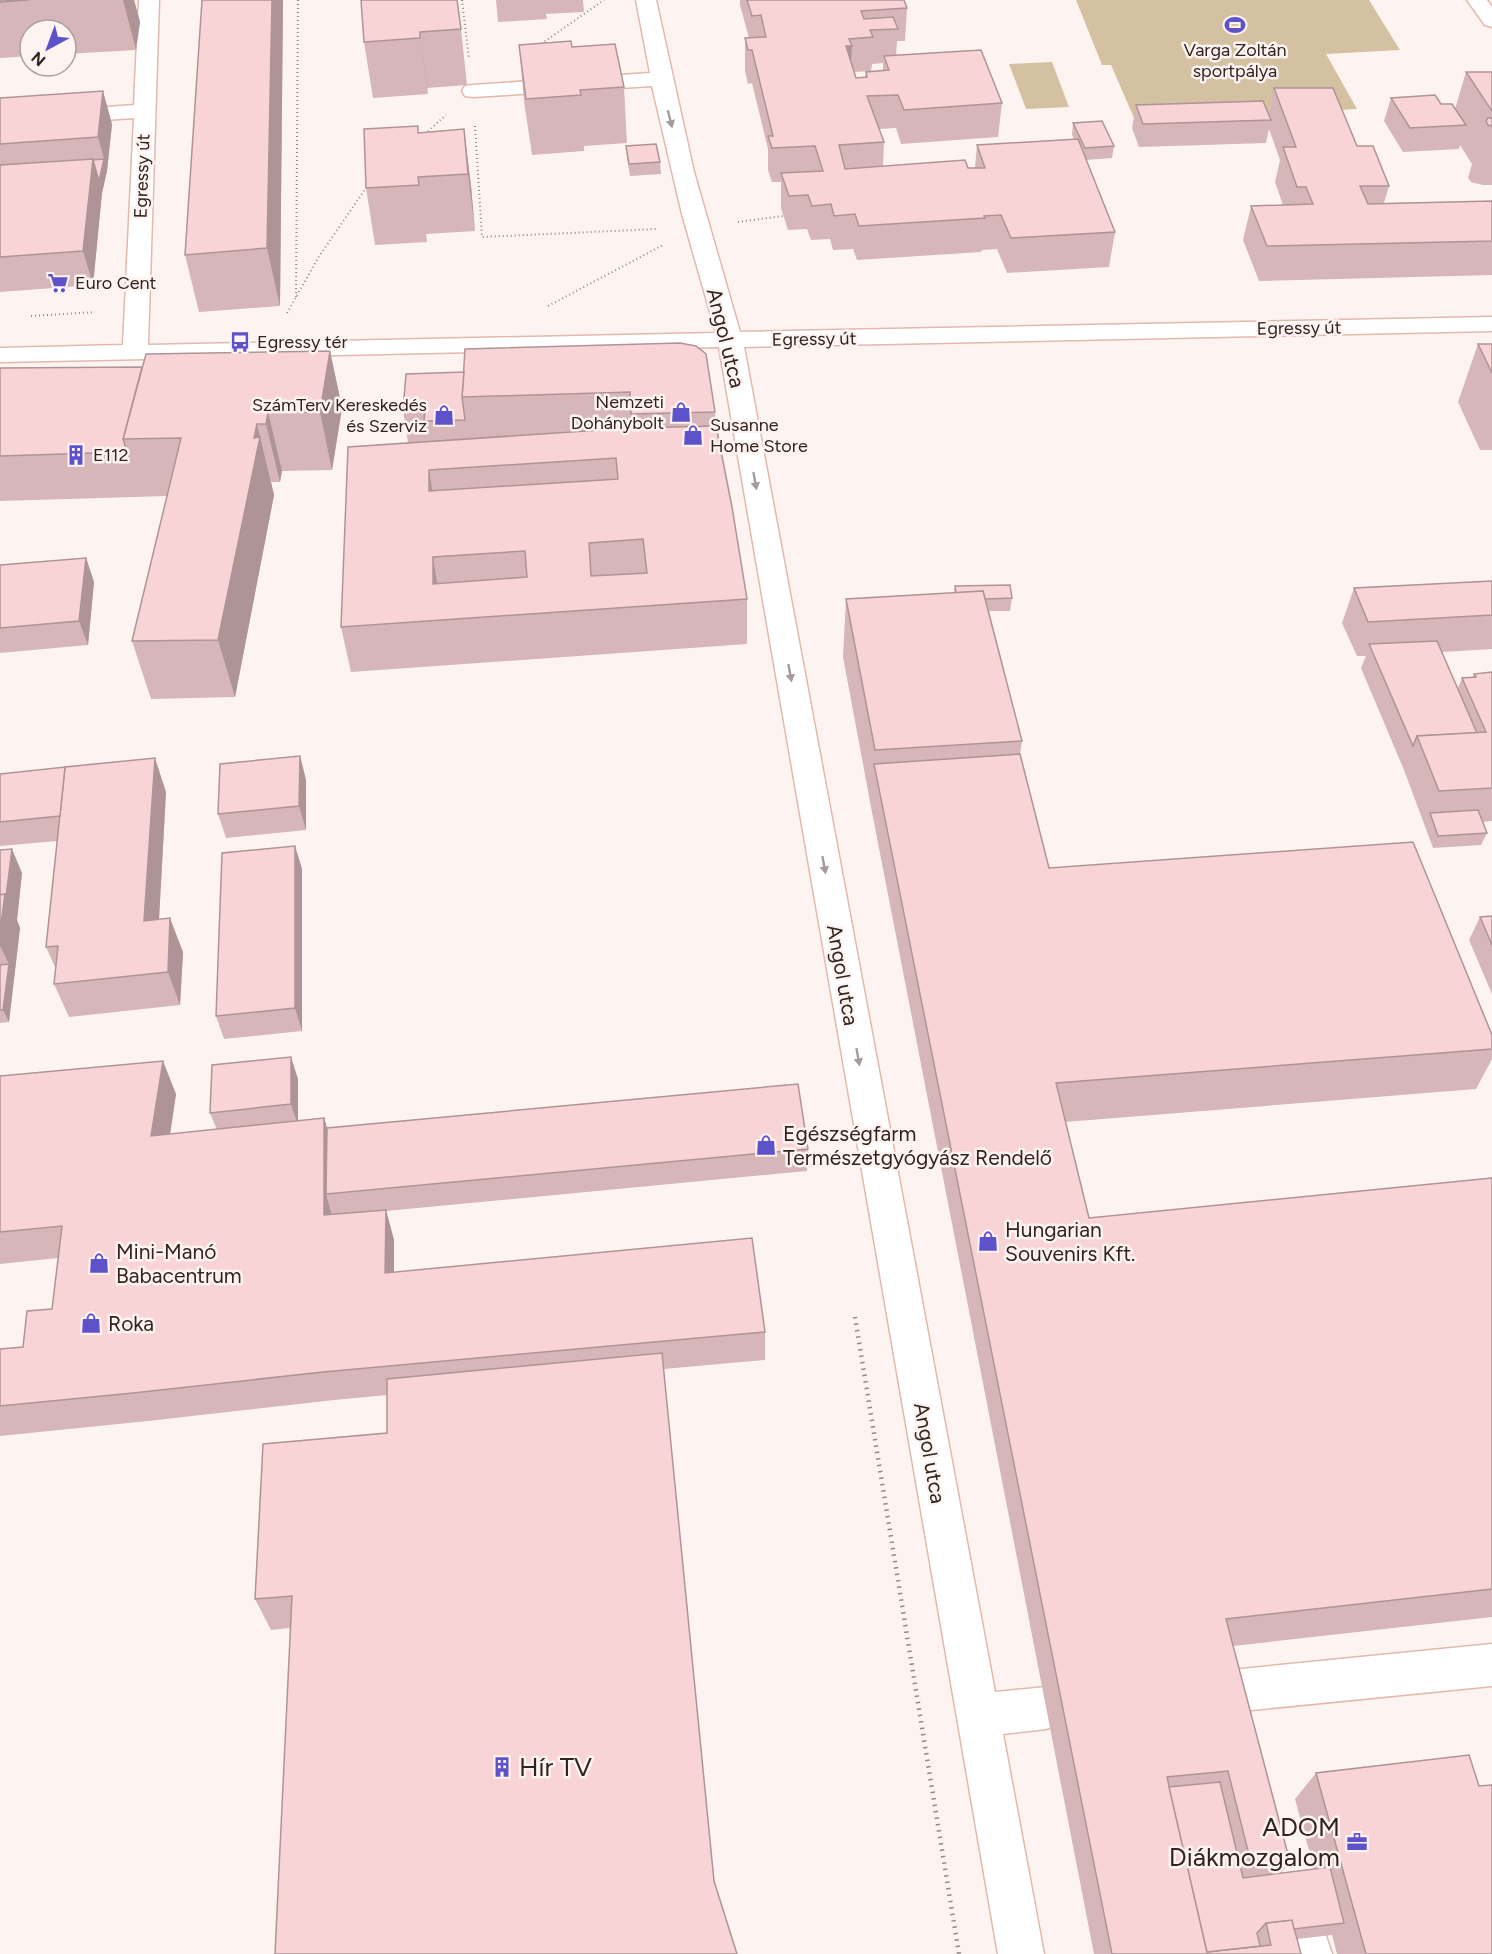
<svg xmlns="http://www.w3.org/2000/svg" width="1492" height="1954" viewBox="0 0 1492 1954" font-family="Figtree,sans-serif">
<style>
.green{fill:#d3c1a2}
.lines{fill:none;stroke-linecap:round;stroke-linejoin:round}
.minor-casing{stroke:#e2b9ad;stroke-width:3}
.path-far1{stroke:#948884;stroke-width:2;stroke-dasharray:1 3;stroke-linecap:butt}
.path{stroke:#948884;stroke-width:4.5;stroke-dasharray:1.5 5;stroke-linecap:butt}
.minor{fill:#fff;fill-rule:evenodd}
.wall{fill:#d6b6b9;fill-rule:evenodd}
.shaded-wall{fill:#ae9496}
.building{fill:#f9d4d7;stroke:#ae9496;stroke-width:1.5;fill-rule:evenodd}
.oneway{fill:#a39c9a}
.labels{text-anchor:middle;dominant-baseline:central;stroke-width:5;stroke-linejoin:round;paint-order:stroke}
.far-poi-label{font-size:18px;fill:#32231f;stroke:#fdf4f1;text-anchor:start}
.far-street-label{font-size:18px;fill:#32231f;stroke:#fdf4f1}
.street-label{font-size:21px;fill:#32231f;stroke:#fdf4f1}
.poi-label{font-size:21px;fill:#32231f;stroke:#fdf4f1;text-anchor:start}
.near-poi-label{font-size:26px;fill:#32231f;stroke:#fdf4f1;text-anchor:start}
</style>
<rect width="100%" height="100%" fill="#fdf4f1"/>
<!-- green -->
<g class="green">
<polygon points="1076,0 1369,0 1400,50 1326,54 1357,109 1135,120 1111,65 1102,65"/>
<polygon points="1052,62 1069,107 1026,109 1009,64"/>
</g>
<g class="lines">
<!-- minor casing -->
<g class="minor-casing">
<g id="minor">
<polygon points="139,0 159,0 148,345 716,333 682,214 652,86 473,97 465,96 462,91 465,86 473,85 650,73 636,0 656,0 694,172 740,332 1492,317 1492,331 744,347 995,1692 1046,1687 1061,1693 1067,1708 1061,1723 1046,1729 1003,1734 1044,1954 998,1954 719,347 0,362 0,348 123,345 134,118 0,127 0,115 134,105"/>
<polygon points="1467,0 1487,0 1492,7 1492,27 1485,25"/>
<polygon points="1492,1644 1492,1686 1221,1713 1206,1707 1200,1692 1206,1677 1221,1671"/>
<polygon points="1305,1914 1321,1921 1332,1954 1286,1954 1282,1937 1289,1921"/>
</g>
</g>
<!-- path-far1 -->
<g class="path-far1">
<polyline points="462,0 469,59"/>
<polyline points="538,46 604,0"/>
<polyline points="475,126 482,237 657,229"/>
<polyline points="425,134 446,115"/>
<polyline points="738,222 783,216"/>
<polyline points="296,297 298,0"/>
<polyline points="548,306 663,245"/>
<polyline points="287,313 318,258 368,185"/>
<polyline points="31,316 95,312"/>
</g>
<!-- path -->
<polyline class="path" points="855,1317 959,1954"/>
<!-- minor -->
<use href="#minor" class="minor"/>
</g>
<!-- wall -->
<g class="wall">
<polygon points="0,0 134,0 140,22 136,50 66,54 66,30 30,30 30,56 0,58"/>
<polygon points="283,0 280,306 199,312 185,255"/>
<polygon points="361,0 461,29 467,85 427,88 428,94 373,98 364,42"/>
<polygon points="496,0 583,0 584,12 546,14 547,19 498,22"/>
<path d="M740 0H904L907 8 905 41H897L896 56 1002 103 998 137 901 144 896 128 879 129 884 142 883 166 975 168 977 145 1074 139 1072 135 1073 123 1114 146 1112 158 1086 160 1115 232 1109 267 1007 273 997 249 982 250 981 252 857 260 853 249 833 250 830 239 811 240 807 229 788 230 781 208V182H772L768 170V149L752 83 748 84 745 71V38H749L740 5ZM883 63V70L866 72 865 77 856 78 854 72 871 71 872 64Z"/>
<polygon points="519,45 572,47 624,87 627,143 584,146 584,151 532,155 524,101"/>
<polygon points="1466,72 1492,72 1492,185 1483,185 1471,182 1468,178 1472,164 1460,145 1459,149 1403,152 1384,121 1391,98 1441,104 1455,109"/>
<polygon points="1274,88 1357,146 1389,186 1384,203 1492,201 1492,275 1259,281 1243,240 1251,206 1283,205 1275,182 1280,160 1269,129 1266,143 1139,147 1132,128 1136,105 1269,114"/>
<polygon points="0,98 112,124 107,171 102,193 93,285 0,292"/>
<polygon points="464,129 471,186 475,231 426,234 427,242 375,245 366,188 419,133"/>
<polygon points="626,146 660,162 661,174 630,176 627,158"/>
<polygon points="1478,344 1492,344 1492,450 1480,450 1458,402"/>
<polygon points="465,349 715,412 716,426 747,599 747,644 351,672 341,627 408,443 403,410 464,372"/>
<polygon points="330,351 342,408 332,470 282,471 280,482 271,482 274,495 235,697 151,699 132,641 167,496 0,501 0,368 142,367"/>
<polygon points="86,558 94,582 88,645 0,653 0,565"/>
<polygon points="1492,581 1492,649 1442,652 1458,688 1462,678 1473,677 1474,674 1492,672 1492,821 1482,822 1487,833 1481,845 1433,848 1404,770 1361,668 1366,656 1357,656 1342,623 1354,588"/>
<polygon points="955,586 1012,598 1010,611 989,611 1022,741 1020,754 1049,868 1492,1035 1492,1059 1476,1089 1065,1122 1089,1218 1492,1178 1492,1617 1233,1646 1290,1862 1281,1873 1314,1869 1295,1799 1316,1773 1492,1954 1337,1954 1332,1935 1297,1939 1301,1954 1094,1954 871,807 843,657 846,599 954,593"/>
<polygon points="300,756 306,780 306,830 226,838 218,814"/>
<polygon points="0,774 166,792 159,920 183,952 180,1005 69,1017 54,984 56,969 46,947 57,841 0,846"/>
<polygon points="295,846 302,869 302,1031 224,1039 216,1016"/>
<polygon points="0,850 22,873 17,920 20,928 9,1022 0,1023"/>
<polygon points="1492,916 1492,994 1469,940 1480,917"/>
<polygon points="0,1076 176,1094 170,1134 217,1130 210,1113 298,1079 298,1121 324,1118 327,1128 808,1149 807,1171 386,1211 394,1240 394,1272 765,1332 765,1360 664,1369 290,1628 271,1630 255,1599 387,1433 387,1395 334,1400 148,1421 0,1436 0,1349 23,1347 52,1309 58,1258 0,1264"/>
</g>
<!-- shaded-wall -->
<g class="shaded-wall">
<polygon points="123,0 134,0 140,22 136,50"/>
<polygon points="272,0 283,0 280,306 267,248"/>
<polygon points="420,32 427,88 428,94"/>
<polygon points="846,46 852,46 850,79"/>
<polygon points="103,91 112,124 107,171 102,193 93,285 83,251 93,159 99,181 104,159 98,137"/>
<polygon points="464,129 471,186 475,231 468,174"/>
<polygon points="330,351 342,408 332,470 320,412"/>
<polygon points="268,412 282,471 280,482 266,424"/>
<polygon points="257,424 274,495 235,697 218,640"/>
<polygon points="429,470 436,514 429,491"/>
<polygon points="433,557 440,601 433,584"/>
<polygon points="86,558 94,582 88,645 79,621"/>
<polygon points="300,756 306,780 306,830 299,806"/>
<polygon points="155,758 166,792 157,954 144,921"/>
<polygon points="295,846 302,869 302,1031 295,1008"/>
<polygon points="12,849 22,873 17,920 20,928 9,1022 3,1010 9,964 0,946 0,931"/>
<polygon points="170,918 183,952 180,1005 168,972"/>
<polygon points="291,1057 298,1079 298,1126 291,1104"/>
<polygon points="163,1061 176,1094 165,1168 151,1136"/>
<polygon points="324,1118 334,1150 326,1194 332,1216 324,1215"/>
<polygon points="386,1210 394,1240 394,1302 385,1273"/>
</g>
<!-- building -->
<g class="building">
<polygon points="0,0 28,0 0,2"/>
<polygon points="202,0 272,0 267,248 185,255"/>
<polygon points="361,0 457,0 461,29 420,32 420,38 364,42"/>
<polygon points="747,0 904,0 907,8 861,11 864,19 893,17 898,29 870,30 873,37 849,39 852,46 846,46 856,78 867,77 866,72 889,70 884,56 981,50 1002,103 904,110 898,95 867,96 884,142 839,145 845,169 965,160 968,168 985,168 977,145 1078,139 1115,232 1011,238 1001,215 984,216 985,218 859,226 855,214 834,216 831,204 812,206 808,195 789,196 781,173 823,171 815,146 772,148 768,136 773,136 752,50 748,50 745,38 766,37 761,15 752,16"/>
<polygon points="571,41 572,47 615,44 624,87 580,90 581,95 526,99 519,45"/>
<polygon points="1466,72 1492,72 1492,111"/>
<polygon points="1274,88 1333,88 1357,146 1373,146 1389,186 1360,186 1368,204 1492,201 1492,241 1267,246 1251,206 1313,204 1306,187 1297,187 1283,147 1296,147"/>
<polygon points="103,91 98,137 0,144 0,98"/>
<polygon points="1435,95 1441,104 1452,104 1466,125 1410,128 1391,98"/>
<polygon points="1263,101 1271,120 1143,124 1136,105"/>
<polygon points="1488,118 1492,118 1492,126 1488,125 1486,121"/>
<polygon points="1102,121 1114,146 1085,148 1073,123"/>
<polygon points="418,126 418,133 464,129 468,174 418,177 419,185 366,188 364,129"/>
<polygon points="656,144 660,162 629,164 626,146"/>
<polygon points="93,159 83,251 0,257 0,165"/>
<polygon points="104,159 99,181 93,160"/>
<polygon points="680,343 696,346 706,354 715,412 631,414 630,392 462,397 465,349"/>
<polygon points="1478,344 1492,344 1492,373"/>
<polygon points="330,351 320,412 268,412 266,424 257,424 254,438 260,437 218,640 132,641 181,438 123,439 146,354"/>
<polygon points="142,367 123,439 127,452 0,456 0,368"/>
<polygon points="464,372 462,397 465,420 424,421 425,409 403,410 406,374"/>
<path d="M716 426 732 507 747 599 341 627 348 447 631 428ZM616 458 618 479 429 491V470ZM643 539 647 573 591 576 589 543ZM525 551 527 577 433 584V557Z"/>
<polygon points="86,558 79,621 0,628 0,565"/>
<polygon points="1492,581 1492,615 1368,622 1354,588"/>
<polygon points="1010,585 1012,598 985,599 983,591 956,593 955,586"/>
<polygon points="983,591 1022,741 875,750 846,599"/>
<polygon points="1437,641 1477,733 1417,736 1413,746 1369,644"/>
<polygon points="1492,672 1492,788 1439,791 1417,736 1486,732 1462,678 1476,677 1474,674"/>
<polygon points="1020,754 1049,868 1413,842 1492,1035 1492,1049 1056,1083 1089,1218 1492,1178 1492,1589 1226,1619 1290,1862 1252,1867 1228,1771 1167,1777 1207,1952 1271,1945 1266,1923 1292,1920 1301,1954 1112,1954 874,764"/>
<polygon points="300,756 299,806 218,814 220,764"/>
<polygon points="155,758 144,921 170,918 168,972 54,984 58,946 46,947 65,767"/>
<polygon points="65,767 60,816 0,822 0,774"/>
<polygon points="1478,810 1487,833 1438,836 1430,813"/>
<polygon points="295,846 295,1008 216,1016 222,853"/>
<polygon points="12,849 6,897 5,894 0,895 0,850"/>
<polygon points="5,894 0,931 0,895"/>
<polygon points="1492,916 1492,945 1480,917"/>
<polygon points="9,964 3,1010 0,1010 0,965"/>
<polygon points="291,1057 291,1104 210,1113 212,1065"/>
<polygon points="163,1061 151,1136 324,1118 324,1215 386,1210 385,1273 752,1238 765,1332 323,1372 133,1393 0,1406 0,1349 23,1347 27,1311 52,1309 62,1226 0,1232 0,1076"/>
<polygon points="798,1084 808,1149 326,1194 327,1128"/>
<polygon points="662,1353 714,1881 737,1954 275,1954 292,1596 255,1599 263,1444 387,1433 387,1379"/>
<polygon points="1469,1755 1479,1786 1492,1785 1492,1954 1366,1954 1316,1773"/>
<polygon points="1220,1782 1243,1878 1330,1867 1344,1923 1294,1929 1292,1920 1266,1923 1257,1933 1260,1946 1207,1952 1169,1787"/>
</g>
<!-- one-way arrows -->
<defs><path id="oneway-solid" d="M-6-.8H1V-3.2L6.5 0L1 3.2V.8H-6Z" transform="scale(1.5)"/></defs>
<g class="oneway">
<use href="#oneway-solid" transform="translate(670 119) rotate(76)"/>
<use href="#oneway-solid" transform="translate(755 481) rotate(80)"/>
<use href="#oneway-solid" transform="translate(790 673) rotate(80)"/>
<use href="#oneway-solid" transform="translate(824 865) rotate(80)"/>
<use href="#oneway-solid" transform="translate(858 1057) rotate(80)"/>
</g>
<!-- icons -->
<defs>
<g id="stadium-bare" transform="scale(1.62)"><path d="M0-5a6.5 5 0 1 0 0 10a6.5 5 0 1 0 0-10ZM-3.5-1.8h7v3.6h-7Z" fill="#5e52cb" stroke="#fdf4f1" stroke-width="2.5" paint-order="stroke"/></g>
<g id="supermarket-bare" transform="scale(1.62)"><path d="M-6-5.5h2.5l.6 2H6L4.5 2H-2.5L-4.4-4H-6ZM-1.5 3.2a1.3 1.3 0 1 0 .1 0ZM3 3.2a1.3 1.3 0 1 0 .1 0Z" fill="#5e52cb" stroke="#fdf4f1" stroke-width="2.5" paint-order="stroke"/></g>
<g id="bus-bare" transform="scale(1.62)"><path d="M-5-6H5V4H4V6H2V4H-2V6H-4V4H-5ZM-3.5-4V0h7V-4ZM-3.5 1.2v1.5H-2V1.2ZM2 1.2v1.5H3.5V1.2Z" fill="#5e52cb" stroke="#fdf4f1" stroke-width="2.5" paint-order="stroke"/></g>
<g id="shop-bare" transform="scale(1.62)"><path d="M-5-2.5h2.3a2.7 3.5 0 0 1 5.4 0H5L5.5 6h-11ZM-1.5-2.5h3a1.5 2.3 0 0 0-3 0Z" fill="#5e52cb" stroke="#fdf4f1" stroke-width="2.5" paint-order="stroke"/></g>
<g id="building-bare" transform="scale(1.62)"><path d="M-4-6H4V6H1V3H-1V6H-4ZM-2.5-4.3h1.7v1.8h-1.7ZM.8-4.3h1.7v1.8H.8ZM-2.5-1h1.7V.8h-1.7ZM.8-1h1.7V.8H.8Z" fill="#5e52cb" stroke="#fdf4f1" stroke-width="2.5" paint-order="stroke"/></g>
<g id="office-bare" transform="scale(1.62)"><path d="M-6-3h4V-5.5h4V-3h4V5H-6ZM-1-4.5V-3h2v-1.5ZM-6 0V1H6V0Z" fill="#5e52cb" stroke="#fdf4f1" stroke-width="2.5" paint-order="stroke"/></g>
</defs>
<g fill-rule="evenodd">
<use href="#stadium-bare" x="1235" y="25"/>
<use href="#supermarket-bare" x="58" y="283"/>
<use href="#bus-bare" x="240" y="342"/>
<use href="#shop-bare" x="681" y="412"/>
<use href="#shop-bare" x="444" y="415"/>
<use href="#shop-bare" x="693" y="435"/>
<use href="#building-bare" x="76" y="455"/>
<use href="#shop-bare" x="766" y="1145"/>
<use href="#shop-bare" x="988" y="1241"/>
<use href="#shop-bare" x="99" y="1263"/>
<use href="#shop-bare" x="91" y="1323"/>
<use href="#building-bare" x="502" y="1767"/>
<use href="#office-bare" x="1357" y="1842"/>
</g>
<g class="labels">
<!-- far-poi labels -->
<g class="far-poi-label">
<text x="1235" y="50" text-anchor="middle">Varga Zoltán<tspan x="1235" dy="21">sportpálya</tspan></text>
<text x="75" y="283">Euro Cent</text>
<text x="257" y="342">Egressy tér</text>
<text x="664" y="402" text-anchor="end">Nemzeti<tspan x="664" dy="21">Dohánybolt</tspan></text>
<text x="427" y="405" text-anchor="end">SzámTerv Kereskedés<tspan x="427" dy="21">és Szerviz</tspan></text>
<text x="710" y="425">Susanne<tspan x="710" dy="21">Home Store</tspan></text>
<text x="93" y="455">E112</text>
</g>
<!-- far-street labels -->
<g class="far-street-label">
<text transform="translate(142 176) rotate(-88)">Egressy út</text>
<text transform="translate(1299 328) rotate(-1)">Egressy út</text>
<text transform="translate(814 339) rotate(-1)">Egressy út</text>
</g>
<!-- street labels -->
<g class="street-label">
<text transform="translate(726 338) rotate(76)">Angol utca</text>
<text transform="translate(843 975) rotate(80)">Angol utca</text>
<text transform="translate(930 1453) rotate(80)">Angol utca</text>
</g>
<!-- poi labels -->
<g class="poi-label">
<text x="783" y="1133">Egészségfarm<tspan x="783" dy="24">Természetgyógyász Rendelő</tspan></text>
<text x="1005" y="1229">Hungarian<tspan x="1005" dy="24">Souvenirs Kft.</tspan></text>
<text x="116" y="1251">Mini-Manó<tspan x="116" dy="24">Babacentrum</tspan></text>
<text x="108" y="1323">Roka</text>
</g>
<!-- near-poi labels -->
<g class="near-poi-label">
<text x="519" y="1767">Hír TV</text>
<text x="1340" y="1827" text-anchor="end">ADOM<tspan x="1340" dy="30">Diákmozgalom</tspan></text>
</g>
</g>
<!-- north arrow -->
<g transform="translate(48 48) rotate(221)"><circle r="28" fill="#fdf4f1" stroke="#aca09d" stroke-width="1.5"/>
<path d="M0-4.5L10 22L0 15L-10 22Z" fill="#5e52cb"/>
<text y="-9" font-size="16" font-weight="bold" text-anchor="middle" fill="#32231f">N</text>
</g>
</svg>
